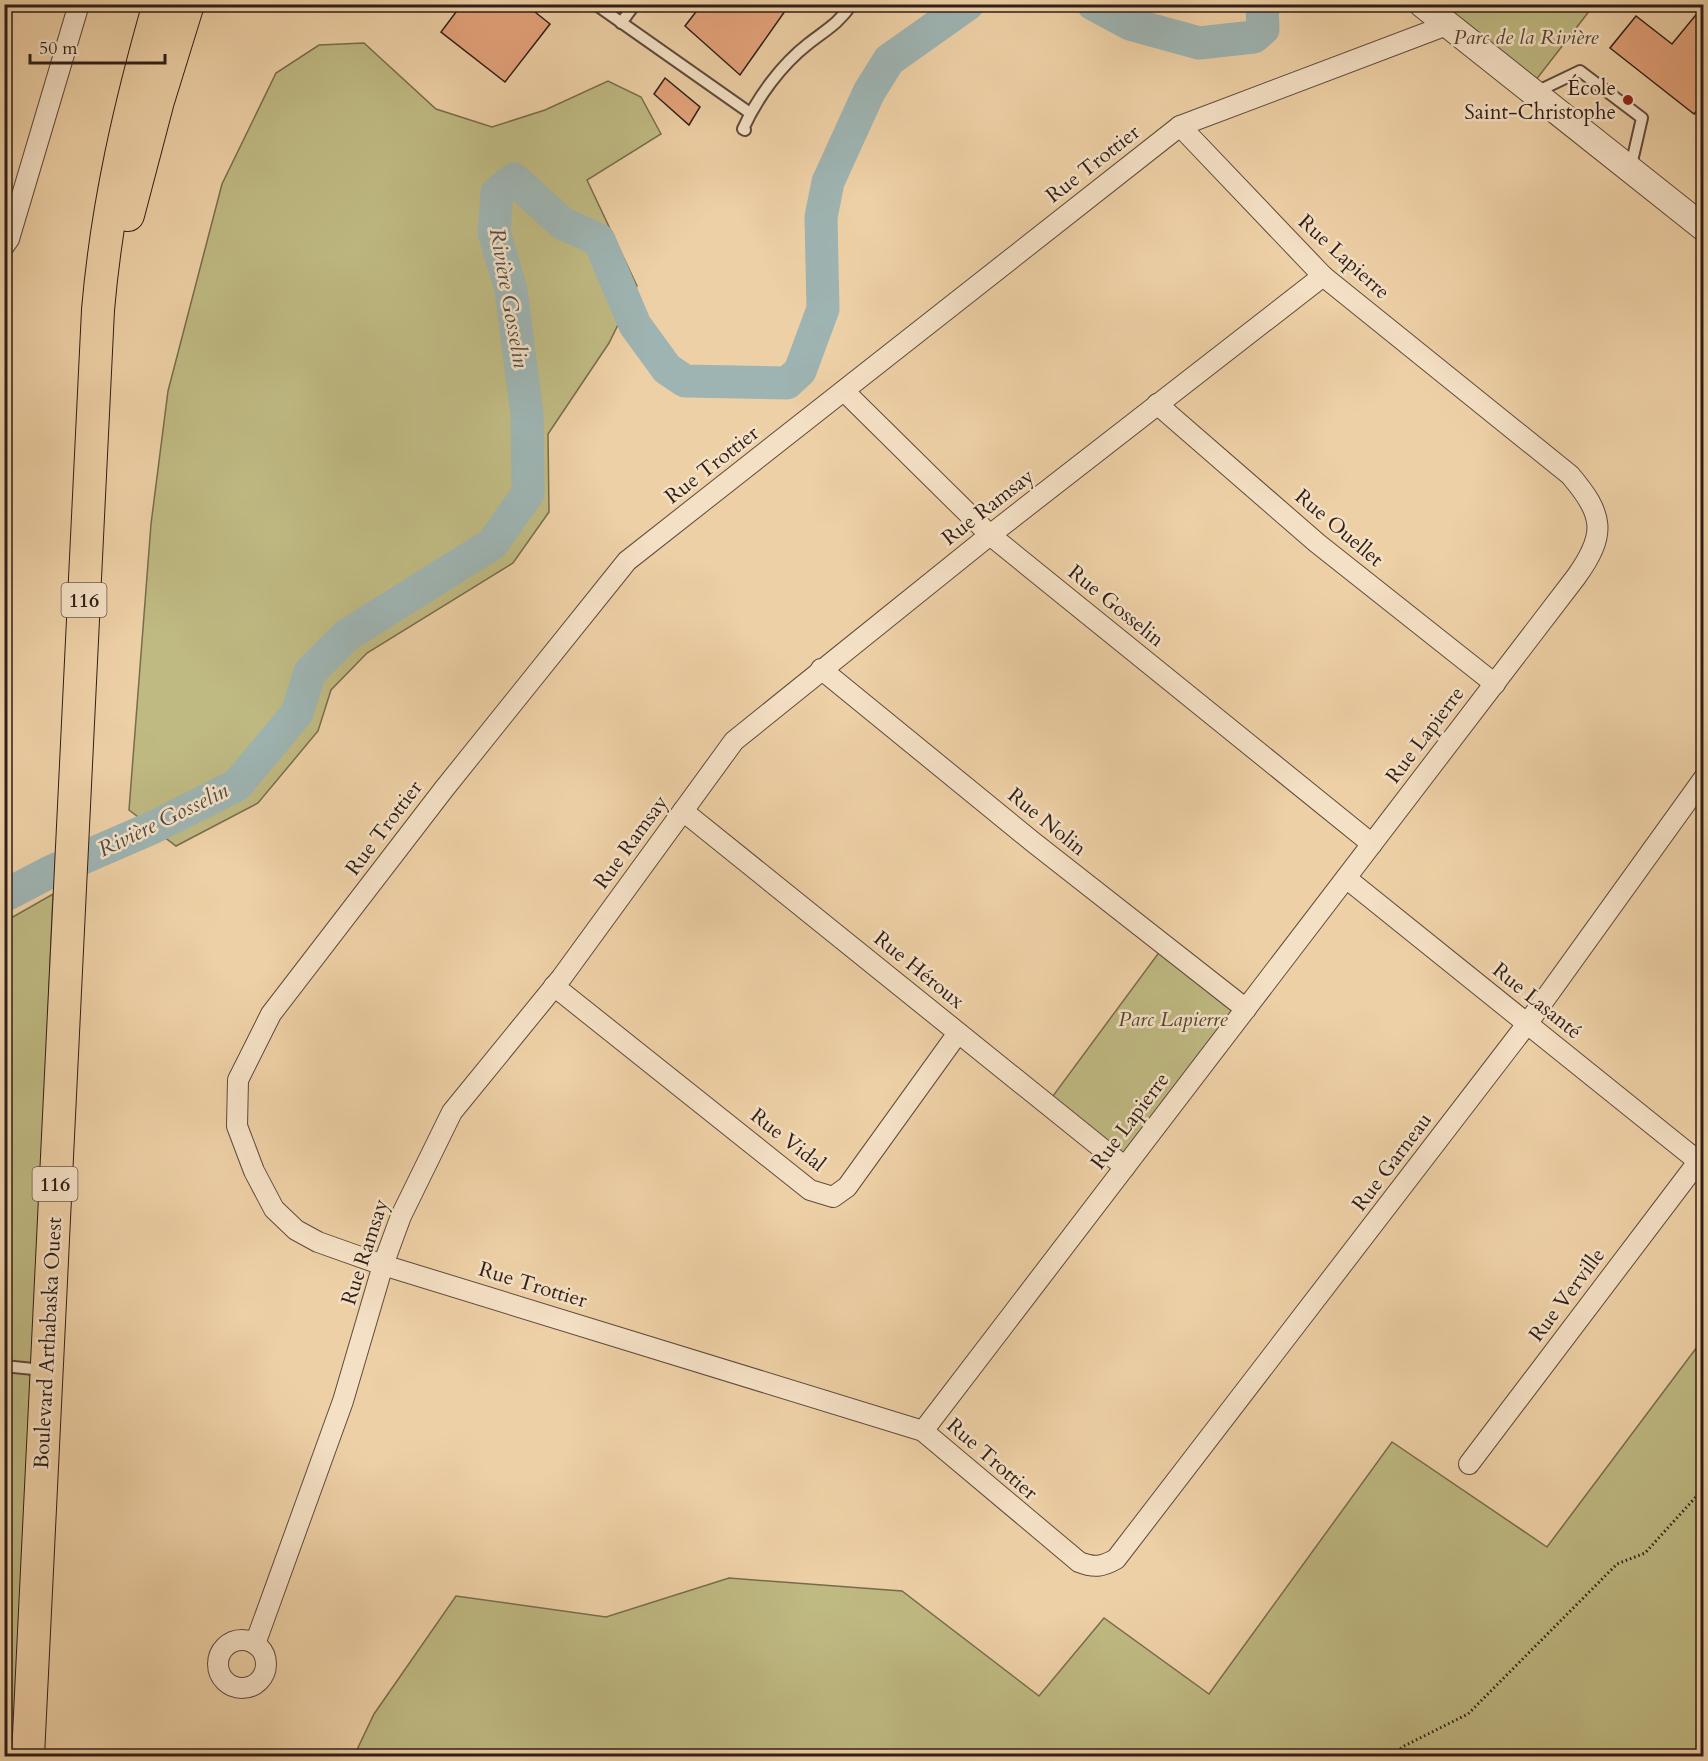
<svg xmlns="http://www.w3.org/2000/svg" width="1708" height="1761" viewBox="0 0 1708 1761" font-family="Cardo,serif">
<style>
.green{fill:#bfb982;stroke:#776c4d;stroke-width:1.5}
.lines{fill:none;stroke-linecap:round;stroke-linejoin:round}
.river{stroke:#9eb4b2;stroke-width:33}
.building{fill:#e5a37b;stroke:#2f1e18;stroke-width:1.5}
.service-casing{stroke:#5f4a3c;stroke-width:14}
.minor-casing{stroke:#5f4a3c;stroke-width:22}
.tertiary-casing{stroke:#5f4a3c;stroke-width:28}
.primary-casing{stroke:#2f1e18;stroke-width:34}
.path{stroke:#2f1e18;stroke-width:3;stroke-dasharray:1.5 3;stroke-linecap:butt}
.service{stroke:#f4e0c5;stroke-width:10}
.minor{stroke:#f4e0c5;stroke-width:20}
.tertiary{stroke:#f4e0c5;stroke-width:26}
.primary{stroke:#eed0a6;stroke-width:32}
.poi-dot{fill:#8f2418;stroke:#f4e0c5;stroke-width:2}
.labels{text-anchor:middle;dominant-baseline:central;stroke-width:5;stroke-linejoin:round;paint-order:stroke}
.shield{fill:#f4e0c5;stroke:#6a584c;stroke-width:1.5}
.shield-label{font-size:20px;font-weight:bold;fill:#2f1e18}
.park-label{font-size:21px;font-style:italic;fill:#534532;stroke:#f4e0c5}
.poi-label{font-size:21px;fill:#2f1e18;stroke:#f4e0c5;text-anchor:end}
.street-label{font-size:21px;fill:#2f1e18;stroke:#f4e0c5}
.water-label{font-size:22px;font-style:italic;fill:#504b46;stroke:#f4e0c5}
</style>
<rect width="100%" height="100%" fill="#eed0a6"/>
<filter id="stains"><feTurbulence type="fractalNoise" baseFrequency=".00333" numOctaves="4"/><feColorMatrix values="0 0 0 0 .2 0 0 0 0 .09 0 0 0 0 .02 0 0 0 .5 -.17"/></filter>
<radialGradient id="worn" r=".72"><stop offset=".6" stop-color="#630" stop-opacity="0"/><stop offset="1" stop-color="#630" stop-opacity=".3"/></radialGradient>
<!-- green -->
<g class="green">
<polygon points="1433,5 1594,5 1532,85"/>
<polygon points="364,43 436,109 492,127 545,110 608,81 641,97 661,134 587,180 637,286 609,343 548,434 549,512 513,563 367,653 331,690 318,731 258,803 176,846 129,810 151,524 168,391 222,184 276,73 319,45"/>
<polygon points="53,894 34,1353 12,1756 4,1756 4,922"/>
<polygon points="1166,943 1246,1009 1125,1167 1047,1104"/>
<polygon points="1703,1339 1703,1756 354,1756 374,1714 456,1596 606,1617 729,1578 902,1591 1039,1696 1104,1618 1209,1694 1392,1442 1547,1547"/>
</g>
<g class="lines">
<!-- river -->
<g class="river">
<polyline points="1093,4 1130,24 1199,43 1254,37 1263,29 1262,4"/>
<polyline points="4,896 48,873 154,827 237,785 297,713 310,672 347,635 492,544 528,493 527,415 511,290 494,232 497,193 514,179 562,223 599,240 635,325 667,369 685,381 787,383 800,371 823,309 821,217 828,182 869,92 889,60 968,4"/>
</g>
</g>
<!-- building -->
<g class="building">
<polygon points="462,4 525,4 550,24 505,82 441,32"/>
<polygon points="702,4 790,4 740,75 685,26"/>
<polygon points="1704,5 1704,102 1694,114 1610,48 1636,16 1672,44"/>
<polygon points="665,78 700,107 689,125 654,94"/>
</g>
<g class="lines">
<!-- service casing -->
<g class="service-casing">
<g id="service">
<polyline points="595,4 750,113"/>
<polyline points="621,23 635,4"/>
<polyline points="1534,93 1580,71 1642,118 1630,170"/>
<path d="M745 130 743 129C757 98 781 65 808 44 827 29 837 25 852 4"/>
<polyline points="4,1366 43,1370"/>
</g>
</g>
<!-- minor casing -->
<g class="minor-casing">
<g id="minor">
<path d="M1447 25 1180 126 627 561 444 789 271 1014 238 1080 237 1126 254 1171 274 1209 296 1230 318 1242 383 1265 923 1431 1079 1562C1094 1568 1102 1567 1116 1559L1527 1024 1704 778"/>
<polyline points="4,246 9,239 79,4"/>
<polyline points="844,391 990,535 1372,844"/>
<polyline points="1157,404 1317,543 1495,684"/>
<polyline points="821,669 1033,842 1246,1009"/>
<polyline points="683,811 1125,1167"/>
<polyline points="1346,878 1698,1161"/>
<polyline points="554,986 810,1190 833,1197 847,1187 958,1033"/>
<path d="M923 1431 1576 577C1607 534 1604 515 1570 475L1323 276 1180 126"/>
<polyline points="1469,1464 1704,1154"/>
<circle cx="242" cy="1664" r="24"/>
<polyline points="255,1644 343,1401 383,1265 401,1216 452,1112 562,977 734,741 990,535 1323,276"/>
</g>
</g>
<!-- tertiary casing -->
<g class="tertiary-casing">
<polyline id="tertiary" points="1422,4 1704,228"/>
</g>
<!-- primary casing -->
<g class="primary-casing">
<g id="primary">
<polyline points="128,215 158,101 188,4"/>
<path d="M28 1756 98 310C107 205 130 105 159 4"/>
</g>
</g>
<!-- path -->
<polyline class="path" points="1395,1756 1402,1747 1468,1714 1617,1564 1645,1553 1704,1488"/>
<!-- service -->
<use href="#service" class="service"/>
<!-- minor -->
<use href="#minor" class="minor"/>
<!-- tertiary -->
<use href="#tertiary" class="tertiary"/>
<!-- primary -->
<use href="#primary" class="primary"/>
</g>
<!-- markers -->
<circle class="poi-dot" cx="1628" cy="100" r="6"/>
<g class="labels">
<!-- shield labels -->
<g class="shield">
<rect x="61.5" y="583" width="45" height="34" rx="4.5"/>
<rect x="32.5" y="1167" width="45" height="34" rx="4.5"/>
</g>
<g class="shield-label">
<text x="84" y="600">116</text>
<text x="55" y="1184">116</text>
</g>
<!-- park labels -->
<g class="park-label">
<text x="1526" y="37">Parc de la Rivière</text>
<text x="1173" y="1019">Parc Lapierre</text>
</g>
<!-- poi labels -->
<g class="poi-label">
<text x="1616" y="88">École<tspan x="1616" dy="24">Saint-Christophe</tspan></text>
</g>
<!-- street labels -->
<g class="street-label">
<text transform="translate(1093 164) rotate(-38)">Rue Trottier</text>
<text transform="translate(1344 257) rotate(42)">Rue Lapierre</text>
<text transform="translate(712 465) rotate(-38)">Rue Trottier</text>
<text transform="translate(988 507) rotate(-38)">Rue Ramsay</text>
<text transform="translate(1339 528) rotate(40)">Rue Ouellet</text>
<text transform="translate(1116 606) rotate(39)">Rue Gosselin</text>
<text transform="translate(1425 735) rotate(-53)">Rue Lapierre</text>
<text transform="translate(1047 822) rotate(39)">Rue Nolin</text>
<text transform="translate(384 828) rotate(-53)">Rue Trottier</text>
<text transform="translate(631 842) rotate(-54)">Rue Ramsay</text>
<text transform="translate(919 970) rotate(39)">Rue Héroux</text>
<text transform="translate(1537 1001) rotate(39)">Rue Lasanté</text>
<text transform="translate(1130 1121) rotate(-53)">Rue Lapierre</text>
<text transform="translate(788 1140) rotate(38)">Rue Vidal</text>
<text transform="translate(1392 1162) rotate(-53)">Rue Garneau</text>
<text transform="translate(365 1252) rotate(-72)">Rue Ramsay</text>
<text transform="translate(533 1285) rotate(17)">Rue Trottier</text>
<text transform="translate(1567 1295) rotate(-53)">Rue Verville</text>
<text transform="translate(48 1343) rotate(-87)">Boulevard Arthabaska Ouest</text>
<text transform="translate(992 1459) rotate(41)">Rue Trottier</text>
</g>
<!-- water labels -->
<g class="water-label">
<text transform="translate(509 298) rotate(80)">Rivière Gosselin</text>
<text transform="translate(163 820) rotate(-26)">Rivière Gosselin</text>
</g>
</g>
<!-- margin -->
<rect width="1708" height="1761" fill="none" stroke="#eed0a6" stroke-width="24"/>
<rect x="6" y="6" width="1696" height="1749" fill="none" stroke="#2f1e18" stroke-width="3"/>
<rect x="12" y="12" width="1684" height="1737" fill="none" stroke="#2f1e18" stroke-width="1.5"/>
<!-- scale -->
<path d="M30 54v9h135v-9" fill="none" stroke="#2f1e18" stroke-width="3"/>
<text x="39" y="54" font-size="18" fill="#2f1e18" stroke="#f4e0c5" stroke-width="4.5" paint-order="stroke">50 m</text>
<rect width="100%" height="100%" filter="url(#stains)"/>
<rect width="100%" height="100%" fill="url(#worn)"/>
</svg>
